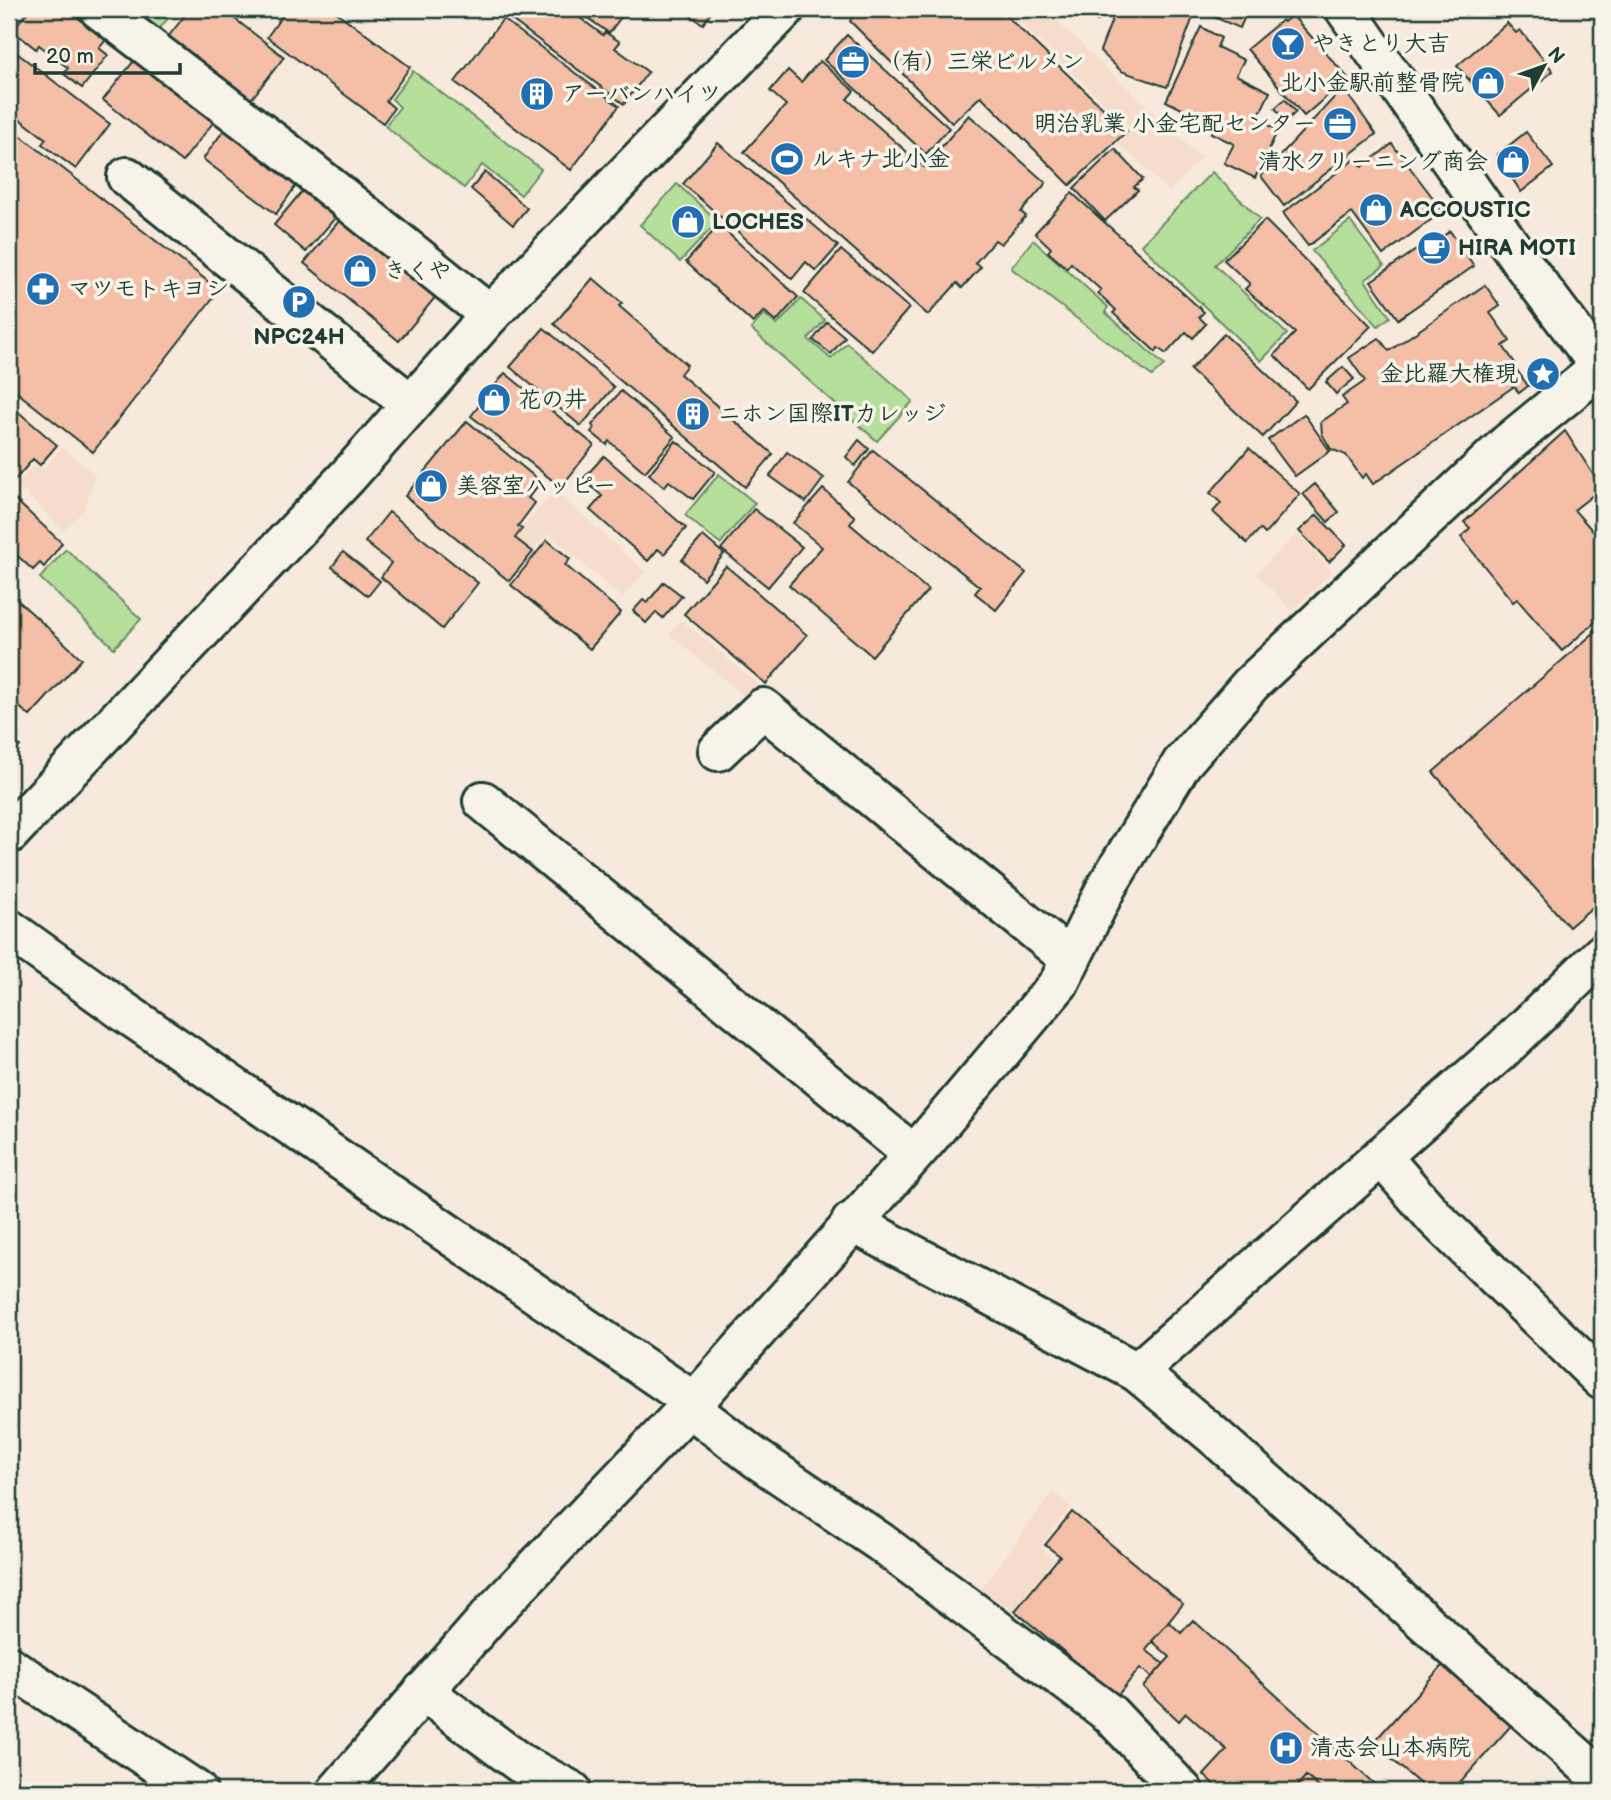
<svg xmlns="http://www.w3.org/2000/svg" width="1611" height="1800" viewBox="0 0 1611 1800" font-family="'Balsamiq Sans','Klee One',sans-serif">
<style>
.built{fill:#f6dccb}
.green{fill:#b7df9c;stroke:#6b8e68;stroke-width:2}
.building{fill:#f5bfa7;stroke:#1f3d34;stroke-width:2}
.lines{fill:none;stroke-linecap:round;stroke-linejoin:round}
.minor-casing{stroke:#1f3d34;stroke-width:44}
.minor{stroke:#f7f3e8;stroke-width:38}
.labels{text-anchor:middle;dominant-baseline:central;stroke-width:7;stroke-linejoin:round;paint-order:stroke}
.poi-label{font-size:23px;font-weight:bold;fill:#1f3d34;stroke:#f7f3e8;text-anchor:start}
</style>
<rect width="100%" height="100%" fill="#f7e9db"/>
<filter id="ink" filterUnits="userSpaceOnUse"><feTurbulence type="fractalNoise" baseFrequency=".0143" numOctaves="2"/><feDisplacementMap in="SourceGraphic" scale="14" xChannelSelector="R" yChannelSelector="G"/><feConvolveMatrix kernelMatrix="1 2 1 2 8 2 1 2 1" color-interpolation-filters="sRGB"/></filter>
<g filter="url(#ink)">
<!-- built -->
<g class="built">
<polygon points="1005,9 1044,9 1201,158 1169,191 1119,144 1132,129"/>
<polygon points="62,447 95,475 84,511 63,530 17,485 35,463 44,470"/>
<polygon points="555,491 645,572 622,598 548,533 532,551 515,536"/>
<polygon points="1297,534 1332,572 1292,610 1256,573"/>
<polygon points="681,620 759,685 748,699 669,634"/>
<polygon points="1053,1492 1071,1506 1040,1547 1054,1559 1013,1611 981,1589"/>
</g>
<!-- green -->
<g class="green">
<polygon points="134,9 176,9 159,29"/>
<polygon points="413,71 541,169 521,195 482,165 464,188 385,126 400,107 392,99"/>
<polygon points="1212,172 1260,219 1215,265 1287,334 1261,361 1141,245"/>
<polygon points="677,184 718,221 680,262 640,225"/>
<polygon points="1350,221 1384,266 1365,280 1390,317 1378,326 1312,251"/>
<polygon points="1033,240 1108,307 1105,312 1164,365 1152,376 1011,268"/>
<polygon points="801,299 825,320 808,339 831,359 847,343 913,401 877,441 751,329 764,314 777,325"/>
<polygon points="719,474 755,503 720,544 685,515"/>
<polygon points="66,549 141,619 114,648 40,578"/>
</g>
<!-- building -->
<g class="building">
<polygon points="30,9 67,9 106,40 99,48 108,55 82,88 64,74 68,68 39,45 36,49 12,30"/>
<polygon points="190,9 222,9 284,57 249,102 168,37"/>
<polygon points="287,9 332,9 410,67 386,101 394,108 383,123 267,37"/>
<polygon points="497,9 568,9 603,35 605,32 620,42 615,48 648,72 624,104"/>
<polygon points="575,9 627,9 609,33"/>
<polygon points="681,9 713,9 703,24"/>
<polygon points="858,9 999,9 1127,131 1070,185 981,96 952,123 850,21"/>
<polygon points="1061,9 1102,9 1098,21"/>
<polygon points="1116,9 1196,9 1167,87 1121,71 1100,51"/>
<polygon points="1205,9 1248,9 1240,28 1204,13"/>
<polygon points="1292,15 1348,78 1304,116 1247,49 1282,20 1284,22"/>
<polygon points="503,19 619,106 571,170 455,82"/>
<polygon points="1507,23 1516,33 1520,30 1553,71 1500,115 1457,66"/>
<polygon points="1201,27 1221,38 1217,47 1244,60 1236,75 1270,92 1257,119 1278,130 1255,178 1224,163 1234,144 1211,133 1214,125 1166,101"/>
<polygon points="847,35 949,128 926,154 824,60"/>
<polygon points="9,47 110,124 76,169 42,144 46,139 9,111"/>
<polygon points="137,57 216,119 182,162 103,100"/>
<polygon points="820,61 854,91 847,99 924,167 969,115 1046,183 1021,212 1026,216 1001,244 995,240 975,263 981,267 962,288 957,283 928,315 744,152 786,105 770,91 788,70 801,82"/>
<polygon points="1343,88 1376,134 1284,206 1261,176"/>
<polygon points="1285,99 1296,112 1286,121 1275,108"/>
<polygon points="229,123 302,177 276,214 203,159"/>
<polygon points="1526,132 1553,167 1521,192 1497,155"/>
<polygon points="21,136 219,290 93,452 9,386 9,152"/>
<polygon points="718,143 838,246 816,271 806,262 792,279 683,184"/>
<polygon points="1392,144 1443,211 1383,255 1352,213 1308,246 1283,213 1355,159 1362,167"/>
<polygon points="1115,149 1143,179 1134,187 1138,190 1105,221 1074,188"/>
<polygon points="485,172 527,208 513,225 471,189"/>
<polygon points="308,184 341,211 306,252 274,225"/>
<polygon points="1072,193 1204,312 1199,317 1206,324 1193,338 1186,332 1166,354 1158,348 1156,352 1113,313 1116,310 1098,293 1101,290 1071,263 1067,268 1048,252 1051,248 1035,233"/>
<polygon points="349,209 443,288 399,341 304,263"/>
<polygon points="1265,220 1371,326 1308,389 1274,355 1295,333 1245,289 1250,284 1224,260"/>
<polygon points="719,225 798,297 776,322 764,311 753,323 686,262"/>
<polygon points="1450,231 1474,266 1398,319 1371,281 1435,237 1438,240"/>
<polygon points="841,250 909,308 872,351 804,293"/>
<polygon points="593,278 622,303 619,306 687,365 680,374 773,454 745,487 554,324"/>
<polygon points="1485,285 1500,306 1490,313 1510,341 1503,346 1515,363 1502,372 1513,387 1373,484 1366,474 1362,478 1346,455 1331,449 1322,434 1321,422 1347,404 1342,397 1365,381 1349,358 1379,338 1389,351"/>
<polygon points="827,322 845,337 831,354 813,340"/>
<polygon points="544,328 614,387 581,426 510,367"/>
<polygon points="1224,334 1296,401 1263,437 1190,370"/>
<polygon points="1514,366 1528,386 1519,393 1505,373"/>
<polygon points="1343,367 1354,379 1336,394 1326,382"/>
<polygon points="505,373 594,445 561,487 471,416"/>
<polygon points="621,391 675,437 645,472 609,441 607,445 591,432 594,428 592,425"/>
<polygon points="9,404 57,445 40,465 33,459 15,480 9,475"/>
<polygon points="1304,414 1330,451 1295,476 1268,440"/>
<polygon points="467,421 541,482 528,498 535,503 518,526 522,529 515,538 533,552 509,581 405,496"/>
<polygon points="1565,431 1602,488 1574,510 1592,530 1602,521 1602,616 1562,651 1517,599 1513,602 1461,537 1470,528 1464,522"/>
<polygon points="859,440 869,449 855,466 846,457"/>
<polygon points="676,441 715,472 693,499 669,481 664,487 649,474"/>
<polygon points="1249,448 1300,494 1265,534 1260,529 1247,543 1213,512 1221,503 1210,493"/>
<polygon points="873,450 1026,573 996,610 975,593 980,587 848,482"/>
<polygon points="787,452 824,478 806,502 770,476"/>
<polygon points="604,456 686,528 664,554 658,549 648,561 590,510 602,496 583,479"/>
<polygon points="1315,484 1339,512 1328,522 1303,494"/>
<polygon points="823,489 855,517 850,524 928,590 872,656 789,585 822,547 793,523"/>
<polygon points="9,494 62,543 44,567 40,563 33,570 9,548"/>
<polygon points="754,509 802,547 768,587 721,549"/>
<polygon points="389,512 478,583 442,629 381,577 391,563 365,542"/>
<polygon points="1317,515 1346,545 1329,562 1299,531"/>
<polygon points="703,536 724,554 703,579 682,560"/>
<polygon points="547,540 570,559 565,565 621,612 590,649 511,585"/>
<polygon points="343,552 380,581 368,596 332,567"/>
<polygon points="726,566 807,635 766,684 684,614"/>
<polygon points="664,582 682,596 663,618 656,612 646,623 633,611 643,600 647,603"/>
<polygon points="13,596 82,659 30,716 9,698 9,600"/>
<polygon points="1602,626 1602,899 1569,927 1433,772"/>
<polygon points="9,736 20,746 9,758"/>
<polygon points="1072,1512 1183,1604 1146,1650 1164,1664 1152,1677 1140,1668 1117,1696 1015,1611 1060,1556 1045,1545"/>
<polygon points="1193,1620 1382,1791 1323,1791 1306,1776 1293,1791 1221,1791 1204,1775 1227,1750 1186,1713 1179,1721 1143,1687 1170,1657 1152,1641 1169,1622 1181,1633"/>
<polygon points="1447,1660 1477,1687 1473,1692 1491,1707 1494,1703 1515,1721 1453,1791 1446,1788 1443,1791 1428,1791 1373,1743"/>
<polygon points="1306,1776 1323,1791 1293,1791"/>
</g>
<g class="lines">
<!-- minor casing -->
<g class="minor-casing">
<g id="minor">
<polyline points="99,9 284,150 490,315"/>
<polyline points="1345,9 1523,264 1602,369"/>
<polyline points="127,177 411,404"/>
<polyline points="718,751 763,708 1070,959"/>
<polyline points="483,801 913,1154"/>
<polyline points="9,834 348,476 490,315 785,9"/>
<polyline points="9,929 123,1011 694,1402"/>
<polyline points="1381,1156 1436,1219 1602,1380"/>
<polyline points="851,1222 1137,1372 1212,1434 1602,1779"/>
<polyline points="1137,1372 1503,1049 1602,954"/>
<polyline points="689,1407 757,1459 880,1542 1110,1714 1183,1791"/>
<polyline points="9,1666 197,1791"/>
<polyline points="423,1691 520,1763 572,1791"/>
<polyline points="337,1791 493,1612 694,1402 925,1142 1059,983 1107,886 1182,763 1251,684 1507,444 1601,367"/>
</g>
</g>
<!-- minor -->
<use href="#minor" class="minor"/>
</g>
</g>
<!-- icons -->
<defs>
<g id="bar-disc" transform="scale(1.75)"><circle r="9.5" fill="#1f6fb2" stroke="#f7f3e8"/><path d="M-6-5H6L.8 .8V4.5H3.5V6h-7V4.5H-.8V.8Z" fill="#fff"/></g>
<g id="office-disc" transform="scale(1.75)"><circle r="9.5" fill="#1f6fb2" stroke="#f7f3e8"/><path d="M-6-3h4V-5.5h4V-3h4V5H-6ZM-1-4.5V-3h2v-1.5ZM-6 0V1H6V0Z" fill="#fff"/></g>
<g id="shop-disc" transform="scale(1.75)"><circle r="9.5" fill="#1f6fb2" stroke="#f7f3e8"/><path d="M-5-2.5h2.3a2.7 3.5 0 0 1 5.4 0H5L5.5 6h-11ZM-1.5-2.5h3a1.5 2.3 0 0 0-3 0Z" fill="#fff"/></g>
<g id="building-disc" transform="scale(1.75)"><circle r="9.5" fill="#1f6fb2" stroke="#f7f3e8"/><path d="M-4-6H4V6H1V3H-1V6H-4ZM-2.5-4.3h1.7v1.8h-1.7ZM.8-4.3h1.7v1.8H.8ZM-2.5-1h1.7V.8h-1.7ZM.8-1h1.7V.8H.8Z" fill="#fff"/></g>
<g id="stadium-disc" transform="scale(1.75)"><circle r="9.5" fill="#1f6fb2" stroke="#f7f3e8"/><path d="M0-5a6.5 5 0 1 0 0 10a6.5 5 0 1 0 0-10ZM-3.5-1.8h7v3.6h-7Z" fill="#fff"/></g>
<g id="cafe-disc" transform="scale(1.75)"><circle r="9.5" fill="#1f6fb2" stroke="#f7f3e8"/><path d="M-5.5-4.5H6V0H3Q3 3.5 0 3.5H-2.5Q-5.5 3.5-5.5 0ZM3-3.2v2h1.7v-2ZM-6 4.5H4V6H-6Z" fill="#fff"/></g>
<g id="pharmacy-disc" transform="scale(1.75)"><circle r="9.5" fill="#1f6fb2" stroke="#f7f3e8"/><path d="M-2-6h4v4h4v4h-4v4h-4v-4h-4v-4h4Z" fill="#fff"/></g>
<g id="parking-disc" transform="scale(1.75)"><circle r="9.5" fill="#1f6fb2" stroke="#f7f3e8"/><path d="M-3.5-5.5H1a3.5 3.5 0 0 1 0 7H-1V5.5H-3.5ZM-1-3.4V-.6H.8a1.4 1.4 0 0 0 0-2.8Z" fill="#fff"/></g>
<g id="sight-disc" transform="scale(1.75)"><circle r="9.5" fill="#1f6fb2" stroke="#f7f3e8"/><path d="M0-6L1.8-2.2L6-1.7L2.9 1.2L3.7 5.4L0 3.3L-3.7 5.4L-2.9 1.2L-6-1.7L-1.8-2.2Z" fill="#fff"/></g>
<g id="hospital-disc" transform="scale(1.75)"><circle r="9.5" fill="#1f6fb2" stroke="#f7f3e8"/><path d="M-5-5h3v3.5h4V-5h3V5h-3V1.5h-4V5h-3Z" fill="#fff"/></g>
</defs>
<g fill-rule="evenodd">
<use href="#bar-disc" x="1288" y="44"/>
<use href="#office-disc" x="853" y="62"/>
<use href="#shop-disc" x="1488" y="83"/>
<use href="#building-disc" x="537" y="94"/>
<use href="#office-disc" x="1340" y="124"/>
<use href="#stadium-disc" x="787" y="159"/>
<use href="#shop-disc" x="1513" y="162"/>
<use href="#shop-disc" x="1376" y="210"/>
<use href="#shop-disc" x="688" y="222"/>
<use href="#cafe-disc" x="1434" y="248"/>
<use href="#shop-disc" x="360" y="271"/>
<use href="#pharmacy-disc" x="43" y="289"/>
<use href="#parking-disc" x="299" y="302"/>
<use href="#sight-disc" x="1543" y="374"/>
<use href="#shop-disc" x="494" y="400"/>
<use href="#building-disc" x="693" y="414"/>
<use href="#shop-disc" x="431" y="486"/>
<use href="#hospital-disc" x="1286" y="1748"/>
</g>
<g class="labels">
<!-- poi labels -->
<g class="poi-label">
<text x="1312" y="44">やきとり大吉</text>
<text x="878" y="62">（有）三栄ビルメン</text>
<text x="1464" y="83" text-anchor="end">北小金駅前整骨院</text>
<text x="562" y="94">アーバンハイツ</text>
<text x="1316" y="124" text-anchor="end">明治乳業 小金宅配センター</text>
<text x="812" y="159">ルキナ北小金</text>
<text x="1488" y="162" text-anchor="end">清水クリーニング商会</text>
<text x="1400" y="210">ACCOUSTIC</text>
<text x="712" y="222">LOCHES</text>
<text x="1458" y="248">HIRA MOTI</text>
<text x="384" y="271">きくや</text>
<text x="68" y="289">マツモトキヨシ</text>
<text x="299" y="337" text-anchor="middle">NPC24H</text>
<text x="1518" y="374" text-anchor="end">金比羅大権現</text>
<text x="518" y="400">花の井</text>
<text x="718" y="414">ニホン国際ITカレッジ</text>
<text x="456" y="486">美容室ハッピー</text>
<text x="1310" y="1748">清志会山本病院</text>
</g>
</g>
<!-- margin -->
<rect width="1611" height="1800" fill="none" stroke="#f7f3e8" stroke-width="35"/>
<rect x="18" y="18" width="1576" height="1765" fill="none" stroke="#1f3d34" stroke-width="2.5" filter="url(#ink)"/>
<!-- north arrow -->
<g transform="translate(1544 66) rotate(49)" stroke="#f7f3e8" stroke-width="5" paint-order="stroke">
<path d="M0-5L12 26L0 18L-12 26Z" fill="#1f3d34"/>
<text y="-10" font-size="19" font-weight="bold" text-anchor="middle" fill="#1f3d34">N</text>
</g>
<!-- scale -->
<path d="M35 63v10h145v-10" fill="none" stroke="#1f3d34" stroke-width="3.5"/>
<text x="46" y="63" font-size="21" fill="#1f3d34" stroke="#f7f3e8" stroke-width="5" paint-order="stroke">20 m</text>
</svg>
